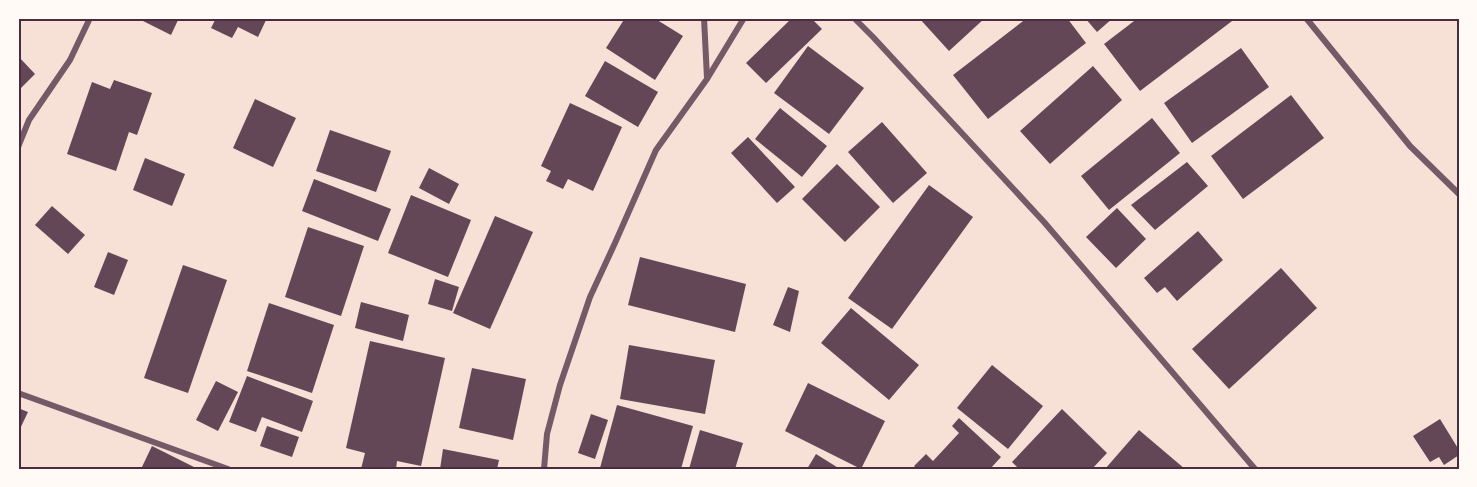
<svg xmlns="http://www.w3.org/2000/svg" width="1477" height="487" viewBox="0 0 1477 487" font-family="'IBM Plex Sans',sans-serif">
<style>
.building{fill:#644757}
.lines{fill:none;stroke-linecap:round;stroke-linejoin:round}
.minor{stroke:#755966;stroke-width:6}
.neatline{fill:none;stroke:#4a2c40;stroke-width:2}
</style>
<rect width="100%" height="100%" fill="#f7e1d7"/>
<!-- building -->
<g class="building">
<polygon points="137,18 179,18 171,35"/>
<polygon points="216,18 267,18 258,37 238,27 232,38 211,28"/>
<polygon points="625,18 654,18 683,36 655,80 606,48"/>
<polygon points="792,18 811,18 822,29 766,83 746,63"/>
<polygon points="919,18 985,18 949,51"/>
<polygon points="1027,18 1067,18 1086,43 988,119 953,75"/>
<polygon points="1085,18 1113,18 1097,32"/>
<polygon points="1138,18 1236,18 1140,91 1104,44"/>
<polygon points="808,46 864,88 829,134 774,93"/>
<polygon points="1241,48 1269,87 1192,143 1164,103"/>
<polygon points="18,56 35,74 18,91"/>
<polygon points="605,61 658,92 638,127 585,96"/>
<polygon points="1093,66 1122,100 1050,164 1020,131"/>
<polygon points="114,80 152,93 137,135 129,132 116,171 67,154 92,82 110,89"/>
<polygon points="1291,95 1324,138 1243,199 1211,156"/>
<polygon points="255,99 296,118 273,167 233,148"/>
<polygon points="570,103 622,127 593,191 568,179 563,189 546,181 551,171 541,166"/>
<polygon points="780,108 827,146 802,177 755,139"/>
<polygon points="1152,118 1180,153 1109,210 1081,176"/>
<polygon points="882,122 927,173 893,203 848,152"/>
<polygon points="330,130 391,151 376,192 316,171"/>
<polygon points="748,137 795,187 777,203 731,153"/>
<polygon points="145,158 185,174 172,206 133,190"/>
<polygon points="1187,162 1208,186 1155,230 1131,205"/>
<polygon points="837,164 880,207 845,242 802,199"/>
<polygon points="429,168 459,184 449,204 419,188"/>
<polygon points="314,179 391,209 378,241 302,211"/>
<polygon points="929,185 973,217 892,329 848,298"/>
<polygon points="411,195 471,220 448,277 388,253"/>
<polygon points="52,206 85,235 68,254 35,225"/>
<polygon points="1117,208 1146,239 1116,268 1086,237"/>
<polygon points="495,216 533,232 490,329 453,313"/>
<polygon points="308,227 364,246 341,316 285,297"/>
<polygon points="1198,231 1223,260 1177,301 1165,287 1157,293 1144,278"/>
<polygon points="108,252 128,260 114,295 94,287"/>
<polygon points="640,257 746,284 735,332 628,305"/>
<polygon points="183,265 227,280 188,393 144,378"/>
<polygon points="1281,268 1317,308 1229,389 1192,349"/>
<polygon points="435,279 459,287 452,311 428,304"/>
<polygon points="788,287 799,291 790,332 773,325"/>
<polygon points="361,302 409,315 403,341 355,328"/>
<polygon points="269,303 334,325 312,393 247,371"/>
<polygon points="851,308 919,365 889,400 821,343"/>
<polygon points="370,341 445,358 421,466 397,461 396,469 361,469 365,453 346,448"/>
<polygon points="629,345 715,360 705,414 620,399"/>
<polygon points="992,365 1043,406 1008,449 957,408"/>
<polygon points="472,368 526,379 513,440 459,428"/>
<polygon points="247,376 313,401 302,432 262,417 256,432 229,422"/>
<polygon points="216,381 238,392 218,431 196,420"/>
<polygon points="808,383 885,421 861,469 785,431"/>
<polygon points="617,405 693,426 681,469 600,468"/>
<polygon points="18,408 28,412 18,433"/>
<polygon points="1062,409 1107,453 1092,469 1019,469 1012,462"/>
<polygon points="591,414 608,420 595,459 578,453"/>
<polygon points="959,418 1001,457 990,469 917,469 914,466 926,454 933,461 959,433 952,426"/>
<polygon points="1440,419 1459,450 1459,455 1444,465 1439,457 1430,462 1413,436"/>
<polygon points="267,426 299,437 292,457 260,446"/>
<polygon points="700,430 743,443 735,469 689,469"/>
<polygon points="1139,430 1185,469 1105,469"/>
<polygon points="152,446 198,469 141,469"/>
<polygon points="443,449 499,460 497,469 440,469"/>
<polygon points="816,454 840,469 807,469"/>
</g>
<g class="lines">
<!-- minor -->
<g class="minor">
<polyline points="704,18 707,78"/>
<polyline points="854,18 873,37 1044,222 1255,469"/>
<polyline points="1306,18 1410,146 1459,194"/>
<polyline points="18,147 29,120 70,60 90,18"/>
<polyline points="18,393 228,469"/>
<polyline points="544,469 547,434 560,385 590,297 615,243 656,150 707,79 744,18"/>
</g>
</g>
<!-- border -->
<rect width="1477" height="487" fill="none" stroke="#fffaf5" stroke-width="39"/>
<rect x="20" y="20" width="1438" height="448" class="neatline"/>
</svg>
